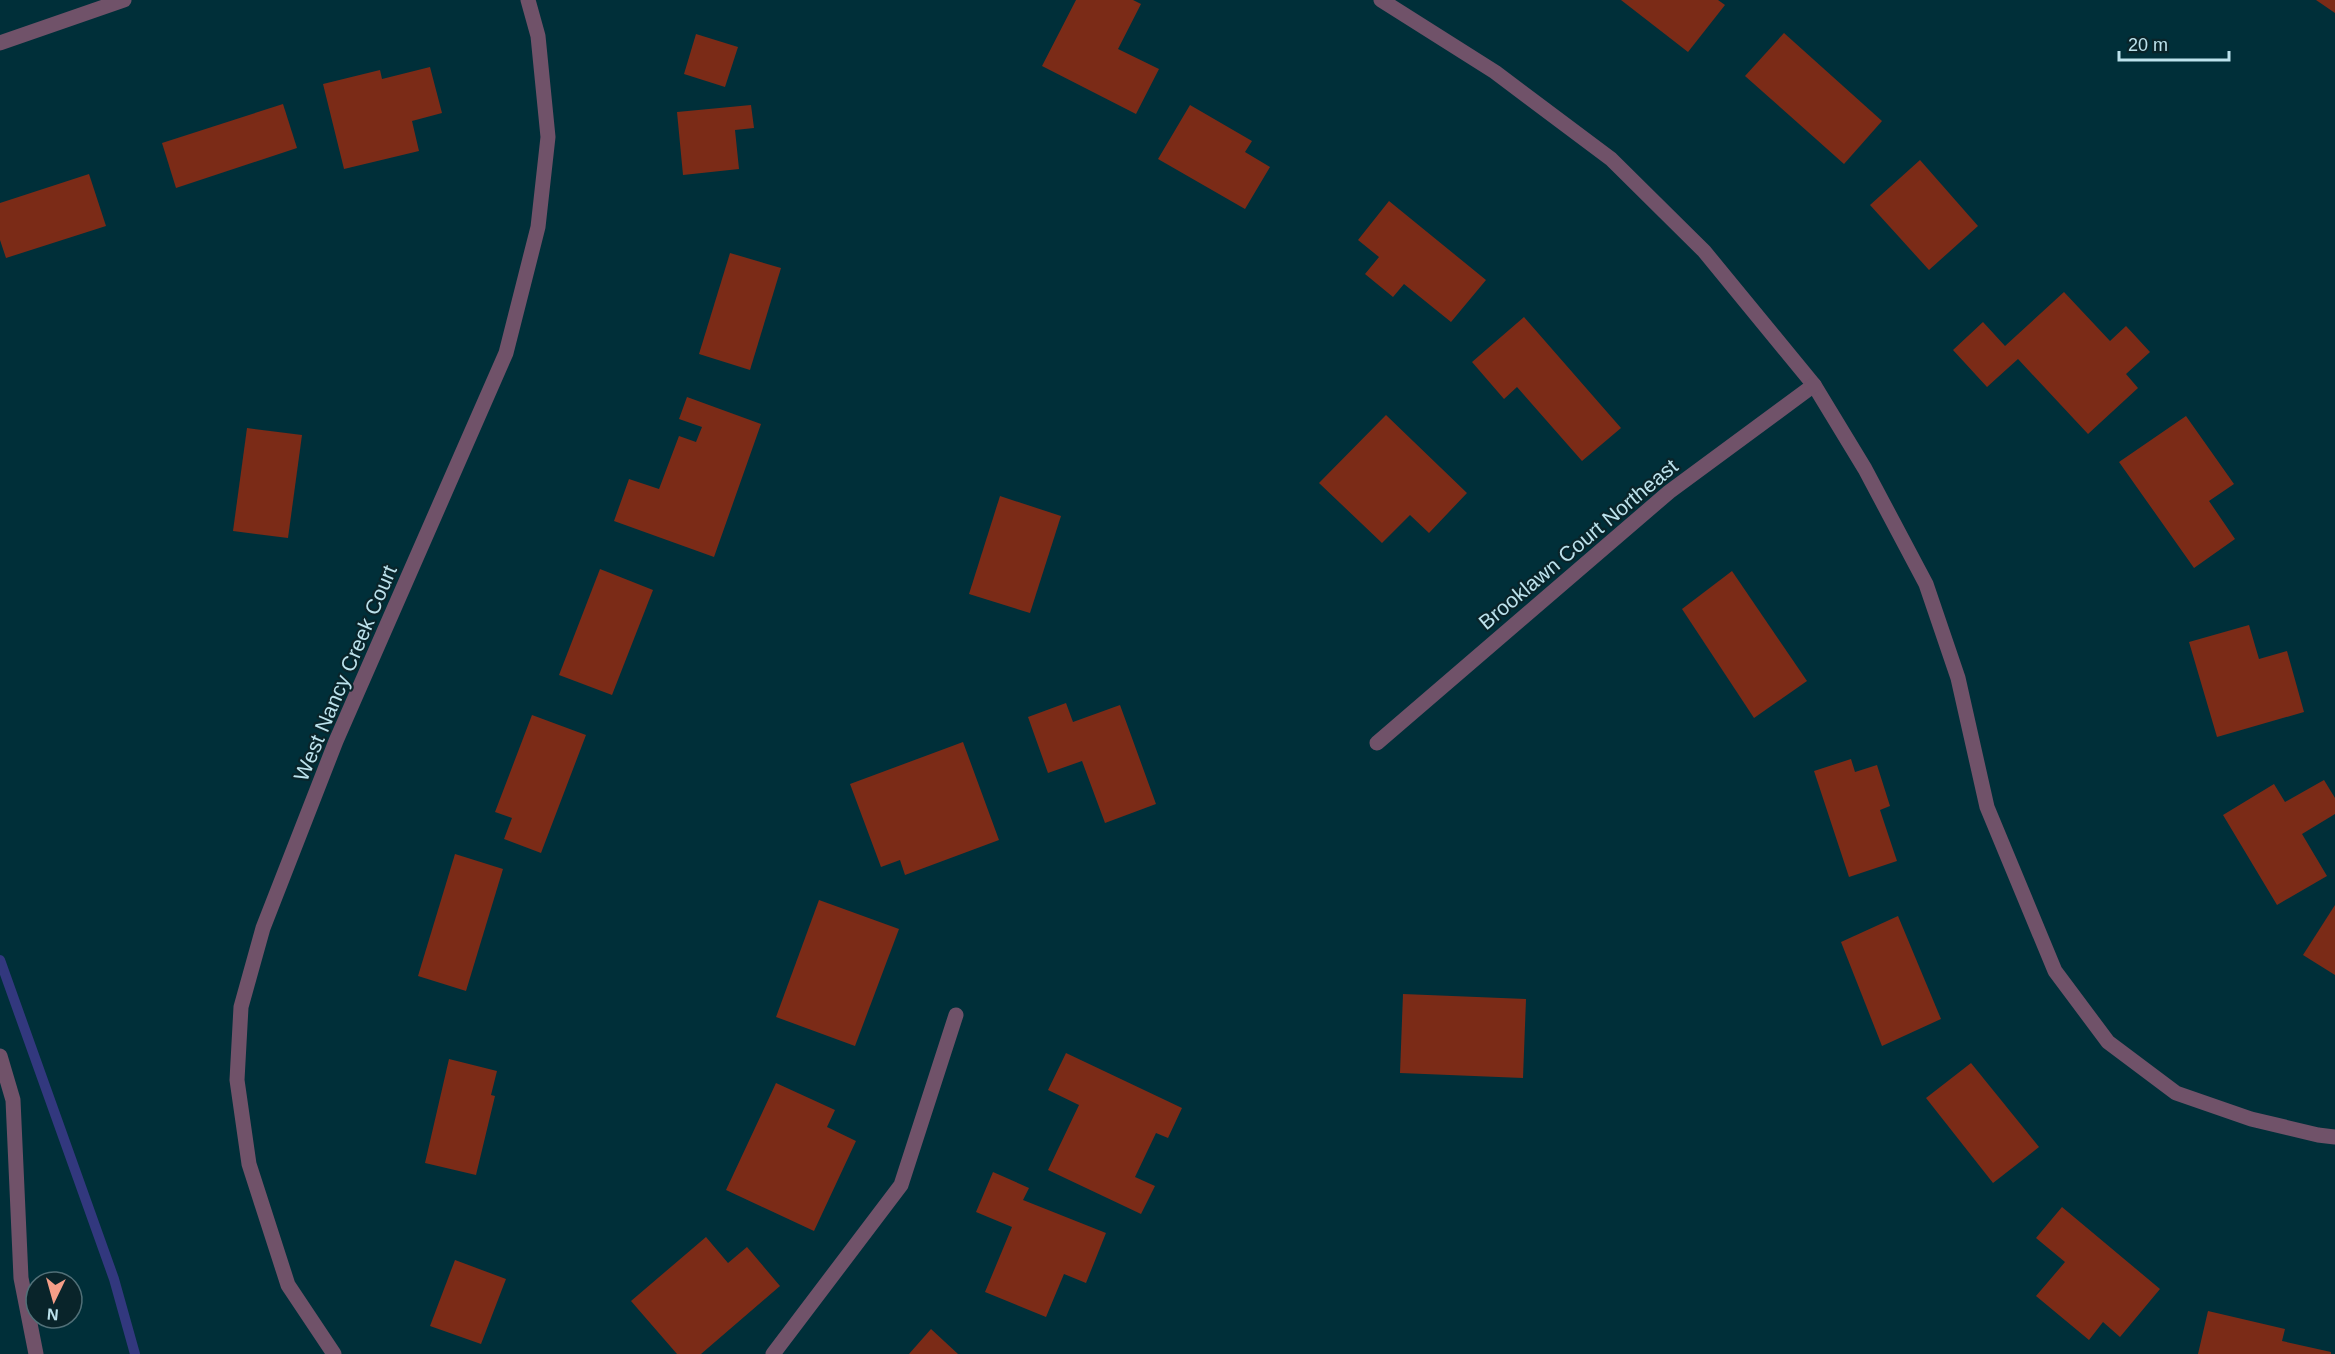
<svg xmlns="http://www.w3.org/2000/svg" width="2335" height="1354" viewBox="0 0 2335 1354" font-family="Arial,sans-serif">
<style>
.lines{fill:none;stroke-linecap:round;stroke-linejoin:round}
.stream{stroke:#32387e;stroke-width:10}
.building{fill:#7b2b17}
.minor{stroke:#705269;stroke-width:15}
.labels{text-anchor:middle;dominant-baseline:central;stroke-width:4.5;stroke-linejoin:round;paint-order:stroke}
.street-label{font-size:21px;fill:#bce2ec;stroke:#09242a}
</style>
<rect width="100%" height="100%" fill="#002f39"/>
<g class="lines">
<!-- stream -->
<polyline class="stream" points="0,960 114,1279 135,1354"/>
</g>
<!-- building -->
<g class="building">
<polygon points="1076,0 1133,0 1141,4 1118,49 1159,69 1136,114 1042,66"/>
<polygon points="1621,0 1718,0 1725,5 1688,52"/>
<polygon points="2316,0 2335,0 2335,13"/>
<polygon points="1784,33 1882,121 1844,164 1745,76"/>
<polygon points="696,34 738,47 725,87 684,74"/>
<polygon points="430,67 442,113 412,121 419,151 344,169 323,84 380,70 382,79"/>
<polygon points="283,104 297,148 176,188 162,143"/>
<polygon points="751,105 754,128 735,130 739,169 683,175 677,112"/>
<polygon points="1190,105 1252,141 1245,152 1270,167 1245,209 1158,159"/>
<polygon points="1920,160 1978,226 1929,270 1870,205"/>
<polygon points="89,174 106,226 6,258 0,240 0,203"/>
<polygon points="1389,201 1486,280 1451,322 1404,284 1393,297 1365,274 1379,257 1358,240"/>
<polygon points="730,253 781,268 750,370 699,354"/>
<polygon points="2064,292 2110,341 2126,326 2150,352 2126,374 2138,388 2088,434 2018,359 1987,387 1953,350 1983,322 2005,346"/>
<polygon points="1524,317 1621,428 1582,461 1517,387 1504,399 1472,362"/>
<polygon points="687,397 761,424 714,557 614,521 629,479 659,489 679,436 696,442 702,427 679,419"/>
<polygon points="1386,415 1467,493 1429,533 1410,515 1382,543 1319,483"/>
<polygon points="2186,416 2234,484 2209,501 2235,539 2194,568 2119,462"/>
<polygon points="247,428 302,435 288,538 233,531"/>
<polygon points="1000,496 1061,516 1030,613 969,594"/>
<polygon points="600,569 653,590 612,695 559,675"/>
<polygon points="1732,571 1807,681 1754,718 1682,609"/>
<polygon points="2249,625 2259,659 2287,651 2304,712 2217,737 2189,642"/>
<polygon points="1066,703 1073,722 1120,705 1156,804 1105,823 1082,761 1048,773 1028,717"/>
<polygon points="532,715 586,735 541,853 504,839 512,818 495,812"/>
<polygon points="963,742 999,840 905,875 900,860 881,867 850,784"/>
<polygon points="1851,759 1855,772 1877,765 1890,806 1880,810 1897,861 1849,877 1814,771"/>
<polygon points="2324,780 2335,798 2335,814 2302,834 2327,876 2277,905 2223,815 2274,784 2285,802"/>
<polygon points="455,854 503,869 466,991 418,976"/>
<polygon points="819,900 899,929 855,1046 776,1017"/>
<polygon points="2335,905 2335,975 2303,955"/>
<polygon points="1898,916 1941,1019 1882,1046 1841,942"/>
<polygon points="1403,994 1526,999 1523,1078 1400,1073"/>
<polygon points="1066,1053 1182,1108 1168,1138 1156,1133 1135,1177 1155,1186 1141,1214 1048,1170 1079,1105 1048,1090"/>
<polygon points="449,1059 497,1071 491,1095 495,1096 476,1175 425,1163"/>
<polygon points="1971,1063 2039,1147 1993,1183 1926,1098"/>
<polygon points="776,1083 835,1110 827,1127 856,1141 814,1231 726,1190"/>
<polygon points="993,1172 1029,1188 1023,1200 1106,1233 1086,1283 1064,1274 1046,1317 985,1292 1012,1227 976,1212"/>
<polygon points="2062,1207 2160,1289 2120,1337 2103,1322 2089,1340 2036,1296 2065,1262 2036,1238"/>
<polygon points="706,1237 728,1263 747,1247 780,1286 701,1354 677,1354 631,1301"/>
<polygon points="455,1260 506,1279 481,1344 430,1326"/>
<polygon points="2208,1311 2285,1329 2282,1341 2331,1352 2331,1354 2198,1354"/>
<polygon points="931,1329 958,1354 909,1354"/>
</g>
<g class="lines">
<!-- minor -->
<g class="minor">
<polyline points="1381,0 1495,72 1611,159 1704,251 1814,385 1865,469 1926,584 1958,678 1987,807 2055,971 2108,1042 2176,1093 2251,1119 2318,1135 2335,1137"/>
<polyline points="0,43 124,0"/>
<polyline points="1377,743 1669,492 1814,385"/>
<polyline points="0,1056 13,1100 21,1278 36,1354"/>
<polyline points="334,1354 288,1285 249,1164 237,1080 241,1007 263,928 336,741 506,353 538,227 548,137 538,36 528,0"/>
<polyline points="773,1354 901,1185 956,1015"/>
</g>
</g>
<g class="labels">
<!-- street labels -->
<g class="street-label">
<text transform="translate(1578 544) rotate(-40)">Brooklawn Court Northeast</text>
<text transform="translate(345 673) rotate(-67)">West Nancy Creek Court</text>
</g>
</g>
<!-- north arrow -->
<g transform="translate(54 1300) rotate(185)"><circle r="28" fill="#09242a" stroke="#517078" stroke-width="1.5"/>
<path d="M0-4.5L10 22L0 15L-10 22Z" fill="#f49e88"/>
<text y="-9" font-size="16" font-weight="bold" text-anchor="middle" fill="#bce2ec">N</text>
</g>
<!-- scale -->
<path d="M2119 51v9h110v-9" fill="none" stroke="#bce2ec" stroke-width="3"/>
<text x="2128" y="51" font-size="18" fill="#bce2ec" stroke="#09242a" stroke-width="4.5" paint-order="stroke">20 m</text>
</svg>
